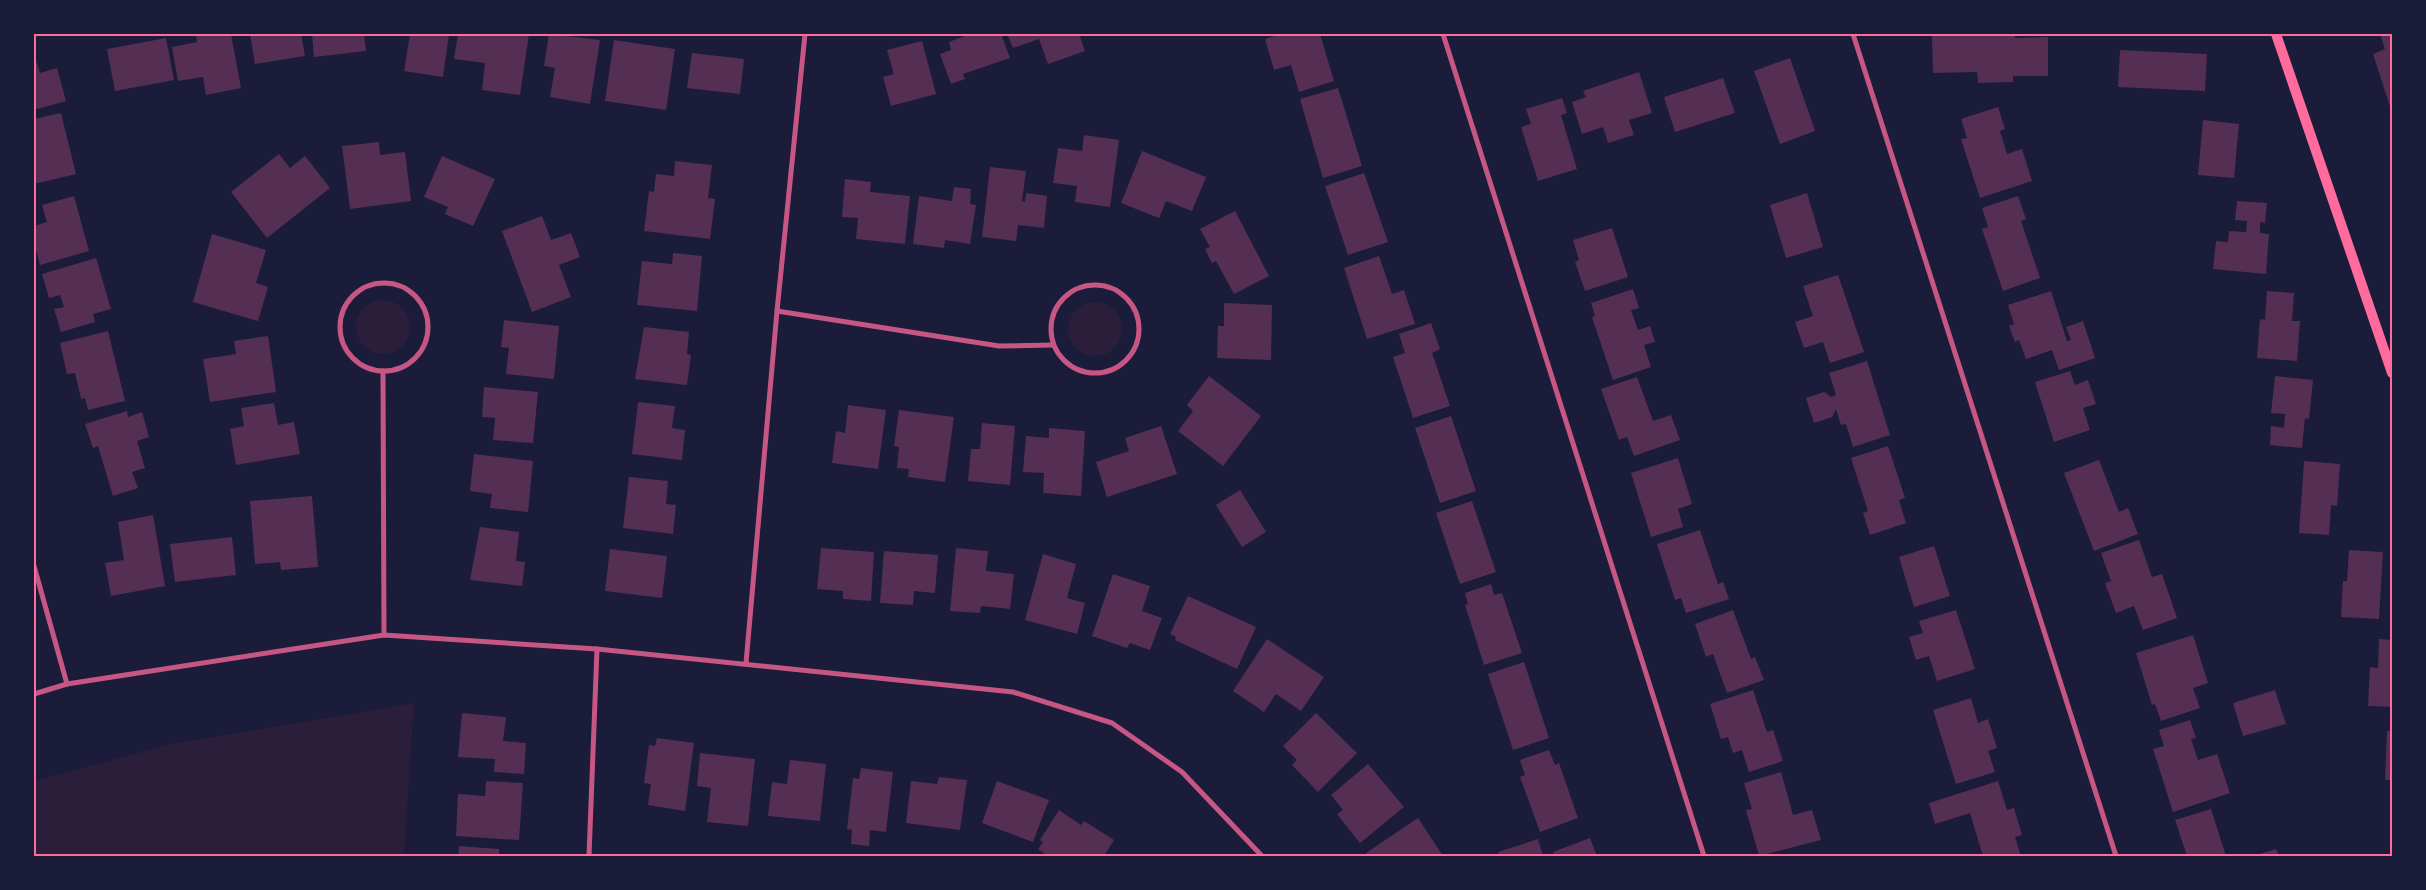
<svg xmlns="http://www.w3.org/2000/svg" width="2426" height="890" viewBox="0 0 2426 890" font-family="'Fira Sans Condensed',sans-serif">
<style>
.green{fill:#2a1e3b}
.building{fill:#542f53}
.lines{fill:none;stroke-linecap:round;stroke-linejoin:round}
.minor{stroke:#c65784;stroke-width:5}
.secondary{stroke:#ff6b9d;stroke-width:10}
.neatline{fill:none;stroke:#ff6b9d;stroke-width:2}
</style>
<rect width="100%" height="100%" fill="#1b1b3a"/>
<!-- green -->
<g class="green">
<circle cx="383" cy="327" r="27"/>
<circle cx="1095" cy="329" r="27"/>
<polygon points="414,703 404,856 34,856 34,781 171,744"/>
</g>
<!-- building -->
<g class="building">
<polygon points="196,34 231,34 241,88 206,95 203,77 178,81 172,47 197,42"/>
<polygon points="250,34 301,34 305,56 255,64"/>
<polygon points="312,34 364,34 366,51 314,57"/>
<polygon points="410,34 449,34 443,77 404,71"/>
<polygon points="458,34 529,34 520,95 482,90 485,63 454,59"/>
<polygon points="549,34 600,40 590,104 550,97 555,68 544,66"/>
<polygon points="970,34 1001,34 1010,58 963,74 965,79 951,84 940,54 951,50 949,42"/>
<polygon points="1007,34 1079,34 1085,51 1048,64 1039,39 1013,48"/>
<polygon points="1281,34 1320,34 1334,81 1299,92 1291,65 1274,70 1265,39"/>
<polygon points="2015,34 2015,38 2048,37 2048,76 2013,76 2013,82 1978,83 1977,72 1933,73 1932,36"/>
<polygon points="2380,34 2392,34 2392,113 2373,54 2385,49"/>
<polygon points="166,38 174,80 115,91 107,49"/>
<polygon points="614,40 675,49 666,110 605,101"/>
<polygon points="922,41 936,94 891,106 883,77 894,74 887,50"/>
<polygon points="2120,50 2207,54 2205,91 2118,87"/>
<polygon points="34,53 40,73 57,68 66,101 34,110"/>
<polygon points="692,53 744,59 740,94 687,88"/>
<polygon points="1790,58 1815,131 1780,144 1754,71"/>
<polygon points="1639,72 1652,113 1629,120 1634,135 1608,143 1603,127 1582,134 1572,102 1586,97 1583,91"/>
<polygon points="1723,78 1735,113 1675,132 1664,97"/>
<polygon points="1338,88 1362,166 1323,178 1300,99"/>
<polygon points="1562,98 1567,113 1561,115 1577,169 1538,181 1521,127 1531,124 1526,109"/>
<polygon points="1998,107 2005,129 2000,131 2007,154 2022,149 2032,181 1980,198 1961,139 1967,138 1961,119"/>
<polygon points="61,113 76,174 34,184 34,119"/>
<polygon points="2203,120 2239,124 2234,178 2198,175"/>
<polygon points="1084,135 1119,140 1110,207 1075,202 1077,186 1053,183 1058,148 1082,151"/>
<polygon points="379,142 380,155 405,152 411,201 350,209 342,146"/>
<polygon points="1142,151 1206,177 1192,211 1166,201 1159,218 1121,203"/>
<polygon points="279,154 290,168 305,156 330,188 267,238 231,192"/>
<polygon points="442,156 495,179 473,226 445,214 448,207 424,197"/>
<polygon points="675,161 712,165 708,198 715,199 710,239 644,231 649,191 654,192 656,174 674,176"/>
<polygon points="990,167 1026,171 1022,201 1025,202 1026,193 1047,196 1044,228 1018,225 1016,241 982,237"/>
<polygon points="1364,173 1388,242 1348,255 1325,186"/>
<polygon points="845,179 871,182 870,192 910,196 905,244 856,239 858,218 842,217"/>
<polygon points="954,187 971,189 970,204 976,205 970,244 945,240 944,248 913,244 919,196 952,201"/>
<polygon points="1807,193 1823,247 1786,258 1770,205"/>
<polygon points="74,196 89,251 40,265 34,241 34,226 47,222 42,205"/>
<polygon points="2018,196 2026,219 2021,221 2040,278 2003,291 1982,229 1988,227 1982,208"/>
<polygon points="2237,201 2267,203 2265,223 2260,222 2260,233 2269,234 2266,274 2213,269 2216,241 2228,242 2229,231 2246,232 2247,221 2235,220"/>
<polygon points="1235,211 1269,276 1234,294 1216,261 1212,263 1205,249 1210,247 1200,229"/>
<polygon points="542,216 551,240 571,233 580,257 559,265 571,297 532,312 502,231"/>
<polygon points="1612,228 1628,277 1585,291 1575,262 1579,260 1573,240"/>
<polygon points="212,234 266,250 256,283 268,287 258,321 193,302"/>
<polygon points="673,253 702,256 697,311 637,305 642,261 672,264"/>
<polygon points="1379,256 1392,294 1404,290 1415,324 1367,339 1344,268"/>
<polygon points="96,258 111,309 93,314 95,322 61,332 54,309 64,307 60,295 49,298 42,274"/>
<polygon points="1838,275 1864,352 1830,363 1823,342 1804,348 1795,322 1813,316 1803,286"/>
<polygon points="1633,289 1639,308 1631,310 1638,330 1650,326 1655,342 1644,345 1651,367 1613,380 1592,317 1595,316 1591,303"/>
<polygon points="2051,291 2067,341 2071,340 2066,327 2083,321 2095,358 2059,370 2052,350 2026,359 2019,340 2015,342 2009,326 2014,324 2008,305"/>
<polygon points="2267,291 2294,293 2292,321 2300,321 2297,361 2257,358 2260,319 2265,320"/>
<polygon points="1224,303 1272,305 1271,360 1217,358 1218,326 1224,326"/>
<polygon points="504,320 559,326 554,379 506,374 509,348 501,347"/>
<polygon points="1431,323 1440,349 1432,353 1450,406 1413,418 1393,357 1405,353 1399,334"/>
<polygon points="644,327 689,332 687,354 691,355 687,385 635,379"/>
<polygon points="108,331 125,401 88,410 85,398 81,399 75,373 67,374 60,343"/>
<polygon points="268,336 276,392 210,402 203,359 236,354 234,341"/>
<polygon points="1867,361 1890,435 1853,447 1846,424 1841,425 1836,409 1832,417 1814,423 1806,398 1824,392 1831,397 1836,395 1829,373"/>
<polygon points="2070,371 2075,385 2088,380 2096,404 2083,408 2090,430 2054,442 2035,382"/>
<polygon points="1209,376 1261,416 1223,466 1178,431 1193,411 1187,405"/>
<polygon points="2275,376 2313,380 2309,419 2305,418 2302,448 2270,445 2271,426 2284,428 2285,414 2271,413"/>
<polygon points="1637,377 1653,421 1671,415 1680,440 1634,456 1627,437 1619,440 1601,389"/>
<polygon points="484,387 538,392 533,443 493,440 495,418 482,417"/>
<polygon points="638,402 675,406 672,428 685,430 682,460 632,454"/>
<polygon points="274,403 278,425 294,422 300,454 236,465 230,429 244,426 241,408"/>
<polygon points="848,405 886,410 878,469 832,463 836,431 845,433"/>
<polygon points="899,410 954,417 945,482 908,477 909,469 897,468 899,447 894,446"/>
<polygon points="127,411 128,417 142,412 149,437 137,441 145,468 132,472 138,488 113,496 98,446 93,448 85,424"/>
<polygon points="1451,416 1476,491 1440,503 1415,428"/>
<polygon points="982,423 1015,426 1010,485 968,481 971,449 980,449"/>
<polygon points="1161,426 1177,474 1107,497 1096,462 1129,451 1125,438"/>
<polygon points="1049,428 1085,431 1081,496 1043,493 1044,473 1023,472 1026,436 1049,438"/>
<polygon points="1888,446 1905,498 1899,500 1906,523 1870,535 1863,513 1868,511 1851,458"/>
<polygon points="474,454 533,461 528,512 490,508 492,494 470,491"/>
<polygon points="1678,458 1692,504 1678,509 1683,527 1651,537 1631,473"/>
<polygon points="2099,460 2119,512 2128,508 2138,534 2094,551 2064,473"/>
<polygon points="2304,461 2340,464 2337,506 2331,505 2329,535 2299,533"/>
<polygon points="629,477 668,481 666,504 676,505 673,534 623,528"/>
<polygon points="1240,490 1266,532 1242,547 1216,505"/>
<polygon points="312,496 318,567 281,570 280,562 255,564 250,501"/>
<polygon points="1472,501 1496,572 1460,584 1436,513"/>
<polygon points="153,515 165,586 111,596 105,563 124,560 118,522"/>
<polygon points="480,527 519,532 516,561 525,562 522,586 470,580"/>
<polygon points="1700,530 1718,584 1723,582 1729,599 1686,613 1681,598 1675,600 1657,544"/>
<polygon points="232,537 236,575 175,582 170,544"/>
<polygon points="2139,540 2152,577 2162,574 2177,618 2143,630 2134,606 2116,613 2105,583 2111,581 2101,553"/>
<polygon points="1934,546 1950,596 1914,607 1899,557"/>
<polygon points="821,548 874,552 871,601 843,599 843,591 817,589"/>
<polygon points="956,548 988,551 986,571 1014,574 1010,609 981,606 980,613 950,611"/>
<polygon points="610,549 667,556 662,598 605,591"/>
<polygon points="2349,550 2383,552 2379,619 2341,617 2343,581 2347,581"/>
<polygon points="884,551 938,555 935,593 914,591 913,605 880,603"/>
<polygon points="1043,554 1076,564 1067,598 1085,603 1077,634 1025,620"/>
<polygon points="1113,574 1150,586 1142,611 1162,618 1150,650 1130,643 1127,648 1092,636"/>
<polygon points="1491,584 1494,595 1502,593 1522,653 1484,665 1465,605 1468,604 1465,593"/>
<polygon points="1188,596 1256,627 1237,669 1175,640 1176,637 1170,634"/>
<polygon points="1733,610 1751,659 1755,657 1764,680 1727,693 1713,654 1706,657 1695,624"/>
<polygon points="1956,610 1975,669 1937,681 1929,656 1916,660 1909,637 1923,633 1919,621"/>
<polygon points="2193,635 2208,683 2193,688 2200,708 2161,721 2155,704 2152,705 2136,653"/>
<polygon points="1267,639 1324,677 1301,711 1276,694 1264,712 1233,691"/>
<polygon points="2379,639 2392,640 2392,707 2368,706 2370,667 2378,668"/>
<polygon points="1524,662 1549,738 1513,750 1488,674"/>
<polygon points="1753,690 1767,732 1773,730 1783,761 1749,772 1742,750 1733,753 1728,737 1721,739 1710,704"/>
<polygon points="2275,690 2286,724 2243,736 2233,703"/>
<polygon points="1971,698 1978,723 1988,719 1997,748 1988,751 1995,772 1956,784 1933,710"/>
<polygon points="462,713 506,717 503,741 526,743 524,774 494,772 495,759 458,757"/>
<polygon points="1316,713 1357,753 1318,792 1292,765 1297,760 1283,746"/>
<polygon points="2190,720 2196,738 2191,739 2198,760 2217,754 2230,793 2173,812 2153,749 2164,746 2159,730"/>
<polygon points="2387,731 2392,731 2392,780 2385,780"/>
<polygon points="657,738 694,743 685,811 648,805 651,784 644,783 649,745 655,746"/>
<polygon points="1549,750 1555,765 1559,763 1578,818 1540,832 1520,777 1525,775 1520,760"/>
<polygon points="700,753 755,759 748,826 707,822 711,788 697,786"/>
<polygon points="790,760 826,764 820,821 768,816 772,782 787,784"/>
<polygon points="1368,764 1404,807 1360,843 1337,814 1343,810 1331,795"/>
<polygon points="861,768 893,772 886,832 870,830 869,846 851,844 852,830 847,829 853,778 859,779"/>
<polygon points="1781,772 1793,815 1812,810 1821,840 1759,856 1746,810 1752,809 1744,783"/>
<polygon points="939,777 967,780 960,830 906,823 911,781 937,784"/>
<polygon points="486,781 523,783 519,840 456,836 458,794 485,796"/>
<polygon points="997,781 1049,800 1033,842 982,823"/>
<polygon points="1998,781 2007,810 2014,808 2022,835 2015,837 2021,856 1983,856 1970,813 1935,824 1929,803"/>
<polygon points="2211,809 2226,856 2187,856 2175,820"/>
<polygon points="1059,810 1081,825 1084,821 1114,840 1104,856 1048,856 1038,849 1043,842 1040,840"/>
<polygon points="1418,818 1443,856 1368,856 1366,853"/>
<polygon points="1590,838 1597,856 1555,856 1553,852"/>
<polygon points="1538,839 1543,856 1499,856 1498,852"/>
<polygon points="459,846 499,849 499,856 458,856"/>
<polygon points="2276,849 2279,856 2253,856"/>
</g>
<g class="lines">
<!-- minor -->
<g class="minor">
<polyline points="1443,34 1704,856"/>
<polyline points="1853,34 2116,856"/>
<circle cx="384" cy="327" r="44"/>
<circle cx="1095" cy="329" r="44"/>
<polyline points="777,311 999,346 1053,345"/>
<polyline points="383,371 384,635"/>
<polyline points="34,566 67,684"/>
<polyline points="746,663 777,311 805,34"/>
<polyline points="34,694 67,684 384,635 597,649 1013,692 1112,723 1182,772 1262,856"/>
<polyline points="589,856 597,649"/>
</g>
<!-- secondary -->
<polyline class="secondary" points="2276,34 2392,373"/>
</g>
<!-- border -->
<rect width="2426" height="890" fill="none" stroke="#1b1b3a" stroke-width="70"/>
<rect x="35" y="35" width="2356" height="820" class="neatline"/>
</svg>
